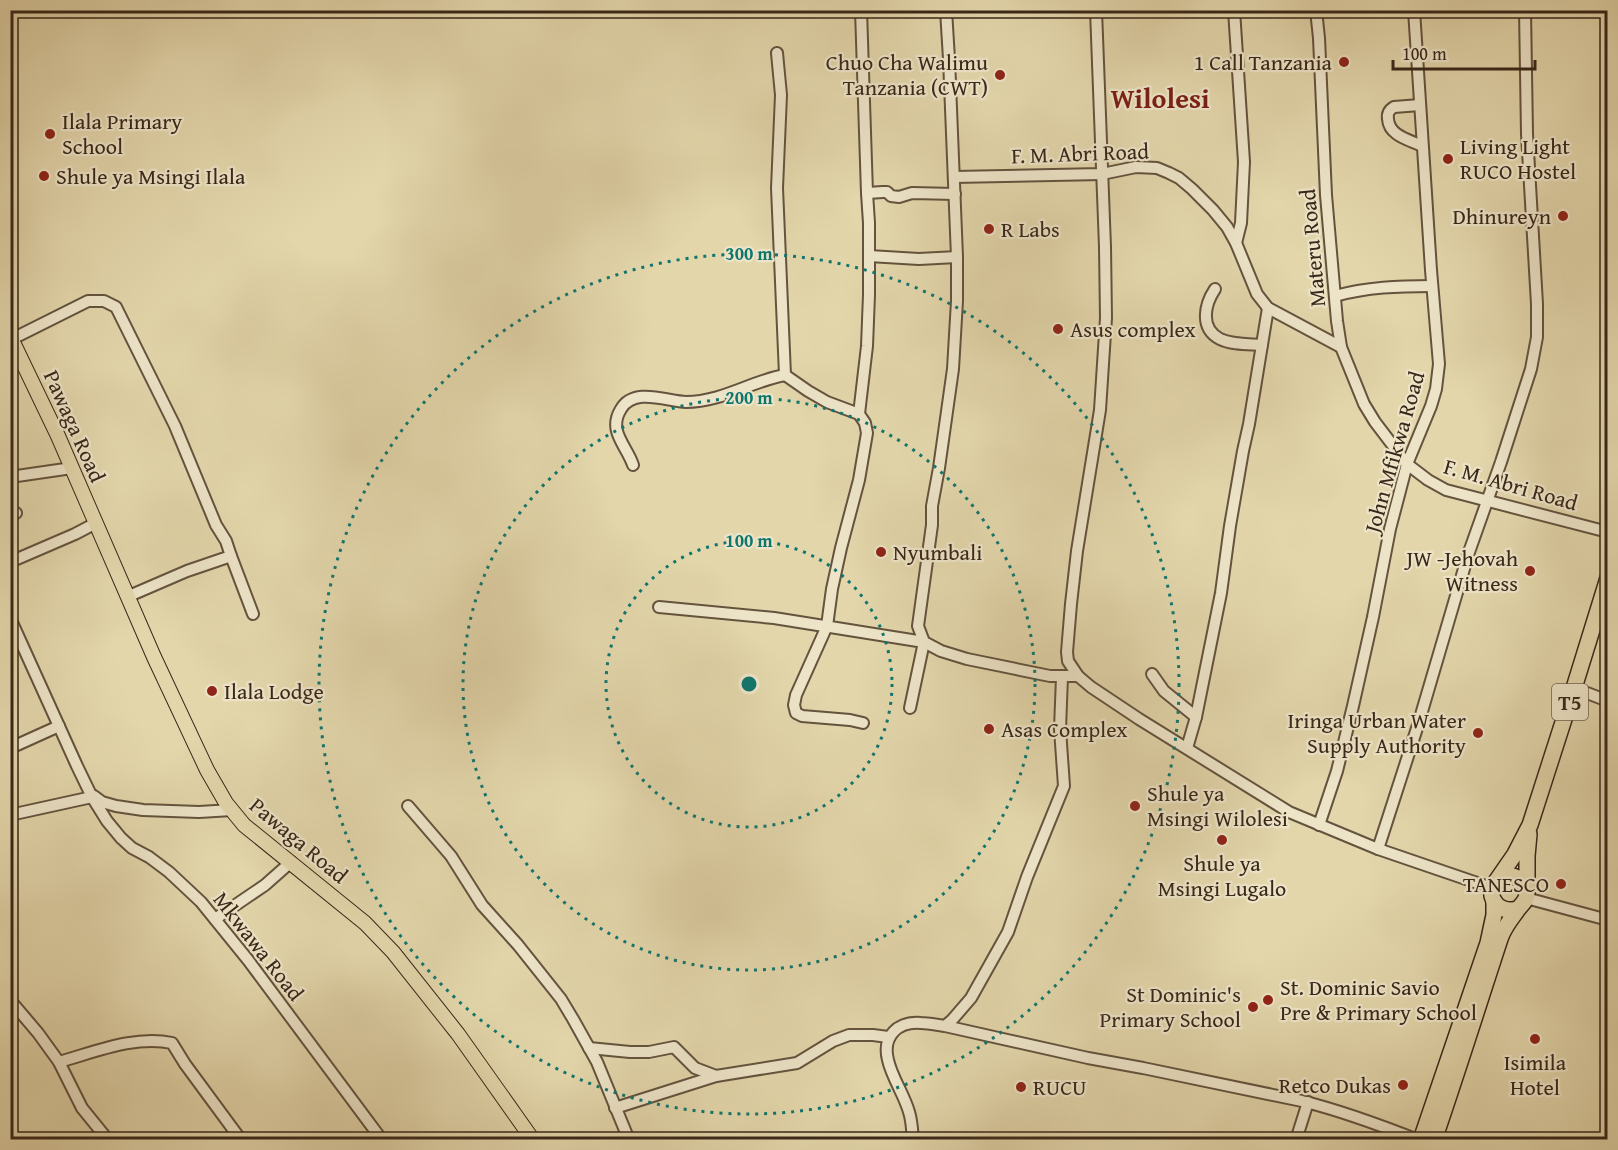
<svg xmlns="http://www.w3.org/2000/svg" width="1618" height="1150" viewBox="0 0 1618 1150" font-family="'Gentium Book Plus',serif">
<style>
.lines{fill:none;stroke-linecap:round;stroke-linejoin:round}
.minor-casing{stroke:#64533e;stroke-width:14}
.major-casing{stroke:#392719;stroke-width:16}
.highway-casing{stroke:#392719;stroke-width:18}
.minor{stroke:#ede4c8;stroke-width:10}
.major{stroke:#e3d6ab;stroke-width:14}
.highway{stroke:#e3d6ab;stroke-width:15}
.ring{fill:none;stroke:#0f766e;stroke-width:3;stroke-dasharray:3 6}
.poi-dot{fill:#8f2418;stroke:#ede4c8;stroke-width:2}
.labels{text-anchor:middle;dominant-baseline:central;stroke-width:4.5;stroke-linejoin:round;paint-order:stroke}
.shield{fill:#ede4c8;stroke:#6f604e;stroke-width:1.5}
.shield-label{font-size:21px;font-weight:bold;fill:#392719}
.poi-label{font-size:22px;fill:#392719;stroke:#ede4c8;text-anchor:start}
.street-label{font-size:22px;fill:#392719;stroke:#ede4c8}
.district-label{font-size:28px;font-weight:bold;fill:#7a1f14;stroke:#ede4c8}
.centre{fill:#0f766e;stroke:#ede4c8;stroke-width:3}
.ring-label{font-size:18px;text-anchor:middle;font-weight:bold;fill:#0f766e;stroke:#ede4c8;stroke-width:4.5;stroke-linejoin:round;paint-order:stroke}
</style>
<rect width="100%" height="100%" fill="#e3d6ab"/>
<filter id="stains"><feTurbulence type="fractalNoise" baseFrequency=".00333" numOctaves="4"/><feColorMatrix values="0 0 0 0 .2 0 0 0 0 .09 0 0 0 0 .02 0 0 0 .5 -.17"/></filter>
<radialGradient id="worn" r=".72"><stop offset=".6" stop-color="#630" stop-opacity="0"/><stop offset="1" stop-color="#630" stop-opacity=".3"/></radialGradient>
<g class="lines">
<!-- minor casing -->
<g class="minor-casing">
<g id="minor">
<polyline points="861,10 867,193 869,223 869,295 867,346 859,414 865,423 867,433 859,480 841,548 832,589 827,626 796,695 794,705 796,713 802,716 850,720 863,723"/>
<polyline points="946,10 949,59 957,257 957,301 953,369 939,468 932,506 932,525 918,626 924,642 941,651 967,659 1050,676 1078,676"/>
<polyline points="1096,10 1105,247 1106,318 1100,410 1077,551 1071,604 1067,652 1068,661 1078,676 1091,687 1139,719 1289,812 1378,849 1492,888"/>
<polyline points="1234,10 1244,162 1241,223 1236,243"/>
<polyline points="1316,10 1319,38 1326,195 1337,321 1341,347 1364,404 1375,422 1407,464 1428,480 1446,490 1608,532"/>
<polyline points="777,53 781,95 777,188 785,375"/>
<path d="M1420 105 1394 107C1389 110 1387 113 1388 119 1389 136 1410 140 1422 146"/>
<polyline points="954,177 1102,174 1136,167 1157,168 1169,173 1179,178 1192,189 1213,210 1227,227 1236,243 1257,294 1268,308 1341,347"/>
<polyline points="867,193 883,192 887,192 891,196 899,197 912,193 955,194"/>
<polyline points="869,256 919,259 957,257"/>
<path d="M1215 289C1205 304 1199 328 1220 339 1232 345 1249 344 1262 345"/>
<path d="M1335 296C1367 287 1399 286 1432 286"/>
<polyline points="12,339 88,301 104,301 116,307 175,426 216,525 226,541 231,556 187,571 129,596"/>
<path d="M633 465C627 446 607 431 621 409 634 387 666 401 686 402 722 402 751 381 785 375L808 391 827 402 859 414"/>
<polyline points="10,477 72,468"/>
<polyline points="10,515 16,513"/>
<polyline points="231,556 253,614"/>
<polyline points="10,562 75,534 96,523"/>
<polyline points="659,607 774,618 924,642 910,708"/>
<polyline points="10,618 77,766 92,797 107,821 121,838 132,848 149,857 169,872 201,902 248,960 382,1140"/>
<polyline points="1152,674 1164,691 1196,717"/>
<polyline points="1574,688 1608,701"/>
<polyline points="10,745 17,745 59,726"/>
<polyline points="1187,748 1196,717 1221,593 1230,526 1243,451 1249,424 1268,308"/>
<polyline points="94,796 102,802 116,806 143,810 199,812 232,810"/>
<polyline points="408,806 451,856 482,905 518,945 561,999 573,1019 597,1062 629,1140"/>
<polyline points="10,815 92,797"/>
<polyline points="1319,825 1337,771 1353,706 1373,617 1390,529 1400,491 1407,464 1431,406 1436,389 1439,364 1431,270 1414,10"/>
<polyline points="1378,849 1418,725 1468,555 1501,462 1531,369 1537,337 1537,304 1527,134 1525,10"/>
<polyline points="1526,898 1608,920"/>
<polyline points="215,919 265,885 291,862"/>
<polyline points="10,1000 38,1033 59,1062 82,1108 108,1140"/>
<polyline points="945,1026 952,1020 971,998 1008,932 1027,877 1064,786 1060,729 1062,677"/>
<polyline points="589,1048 630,1052 649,1052 674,1047 695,1068 716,1076"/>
<path d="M59 1062C95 1052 135 1035 172 1043L185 1064 241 1140"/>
<polyline points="615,1108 716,1076 797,1063 833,1041 849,1035 873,1035 888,1037"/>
<path d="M913 1140C912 1130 912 1121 909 1112 904 1094 892 1078 888 1060 882 1036 898 1021 921 1023 929 1023 937 1025 945 1026L1088 1058 1143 1068 1302 1101C1342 1111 1380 1125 1418 1140"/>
<polyline points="1296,1140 1308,1102"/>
</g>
</g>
<!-- major casing -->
<g class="major-casing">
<polyline id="major" points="10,336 58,436 154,657 207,770 226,803 244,825 365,923 393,952 458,1034 533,1140"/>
</g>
<!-- highway casing -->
<g class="highway-casing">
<g id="highway">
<polyline points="1497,880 1515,854 1530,825 1574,688 1608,578"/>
<polyline points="1527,891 1527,856 1529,834"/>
<polyline points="1421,1140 1488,943 1494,915 1494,901"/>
<path d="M1434 1140C1457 1073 1478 1006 1500 939 1503 929 1510 920 1516 912 1520 905 1527 902 1527 893 1526 880 1512 871 1501 878 1482 888 1494 916 1518 909"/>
</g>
</g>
<!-- minor -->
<use href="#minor" class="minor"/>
<!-- major -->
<use href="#major" class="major"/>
<!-- highway -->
<use href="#highway" class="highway"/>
</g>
<!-- distance rings -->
<g class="ring">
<circle cx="749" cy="684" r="143"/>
<circle cx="749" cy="684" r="286"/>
<circle cx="749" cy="684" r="430"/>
</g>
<!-- markers -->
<g class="poi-dot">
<circle cx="1344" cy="62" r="6"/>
<circle cx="1000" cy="75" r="6"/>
<circle cx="50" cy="134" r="6"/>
<circle cx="1448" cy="159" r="6"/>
<circle cx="44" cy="176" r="6"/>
<circle cx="1563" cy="216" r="6"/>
<circle cx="989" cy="229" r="6"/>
<circle cx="1058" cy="329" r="6"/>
<circle cx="881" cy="552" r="6"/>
<circle cx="1530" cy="571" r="6"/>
<circle cx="212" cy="691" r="6"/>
<circle cx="989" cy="729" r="6"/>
<circle cx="1478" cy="733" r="6"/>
<circle cx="1135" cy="806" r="6"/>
<circle cx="1222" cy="840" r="6"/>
<circle cx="1561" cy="884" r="6"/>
<circle cx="1268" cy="1000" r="6"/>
<circle cx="1253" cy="1007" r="6"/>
<circle cx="1535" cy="1039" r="6"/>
<circle cx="1403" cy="1085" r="6"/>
<circle cx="1021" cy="1087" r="6"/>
</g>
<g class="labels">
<!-- shield labels -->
<rect class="shield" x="1552" y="684" width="36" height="36" rx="4.5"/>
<g class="shield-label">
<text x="1570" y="702">T5</text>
</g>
<!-- poi labels -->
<g class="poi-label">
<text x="988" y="62" text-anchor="end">Chuo Cha Walimu<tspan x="988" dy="25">Tanzania (CWT)</tspan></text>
<text x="1332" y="62" text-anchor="end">1 Call Tanzania</text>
<text x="62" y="121">Ilala Primary<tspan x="62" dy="25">School</tspan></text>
<text x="1460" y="146">Living Light<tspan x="1460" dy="25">RUCO Hostel</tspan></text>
<text x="56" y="176">Shule ya Msingi Ilala</text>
<text x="1551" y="216" text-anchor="end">Dhinureyn</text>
<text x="1001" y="229">R Labs</text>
<text x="1070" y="329">Asus complex</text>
<text x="893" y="552">Nyumbali</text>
<text x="1518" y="558" text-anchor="end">JW -Jehovah<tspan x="1518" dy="25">Witness</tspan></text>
<text x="224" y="691">Ilala Lodge</text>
<text x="1466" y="720" text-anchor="end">Iringa Urban Water<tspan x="1466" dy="25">Supply Authority</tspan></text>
<text x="1001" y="729">Asas Complex</text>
<text x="1147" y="793">Shule ya<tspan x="1147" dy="25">Msingi Wilolesi</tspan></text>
<text x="1222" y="863" text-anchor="middle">Shule ya<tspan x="1222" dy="25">Msingi Lugalo</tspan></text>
<text x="1549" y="884" text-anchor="end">TANESCO</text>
<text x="1280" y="987">St. Dominic Savio<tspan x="1280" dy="25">Pre &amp; Primary School</tspan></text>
<text x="1241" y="994" text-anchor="end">St Dominic's<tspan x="1241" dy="25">Primary School</tspan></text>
<text x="1535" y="1062" text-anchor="middle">Isimila<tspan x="1535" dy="25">Hotel</tspan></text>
<text x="1391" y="1085" text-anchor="end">Retco Dukas</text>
<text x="1033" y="1087">RUCU</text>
</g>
<!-- street labels -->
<g class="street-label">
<text transform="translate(1080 153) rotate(-2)">F. M. Abri Road</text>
<text transform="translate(1312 248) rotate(-95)">Materu Road</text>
<text transform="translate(75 426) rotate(66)">Pawaga Road</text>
<text transform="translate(1394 452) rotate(-74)">John Mfikwa Road</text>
<text transform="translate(1511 484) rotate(16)">F. M. Abri Road</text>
<text transform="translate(299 840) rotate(40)">Pawaga Road</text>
<text transform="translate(259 946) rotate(52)">Mkwawa Road</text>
</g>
<!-- district labels -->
<g class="district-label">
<text x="1160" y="97">Wilolesi</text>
</g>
</g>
<circle cx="749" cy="684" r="9" class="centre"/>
<g class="ring-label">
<text x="749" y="260">300 m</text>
<text x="749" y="404">200 m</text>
<text x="749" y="547">100 m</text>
</g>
<!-- margin -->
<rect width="1618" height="1150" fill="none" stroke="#e3d6ab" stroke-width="36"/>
<rect x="12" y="12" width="1594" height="1126" fill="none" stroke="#392719" stroke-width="3"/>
<rect x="18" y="18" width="1582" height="1114" fill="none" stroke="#392719" stroke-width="1.5"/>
<!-- scale -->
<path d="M1393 60v9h142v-9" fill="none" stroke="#392719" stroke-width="3"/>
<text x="1402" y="60" font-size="18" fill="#392719" stroke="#ede4c8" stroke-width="4.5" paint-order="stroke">100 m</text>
<rect width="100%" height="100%" filter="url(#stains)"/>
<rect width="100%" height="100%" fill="url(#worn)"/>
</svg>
